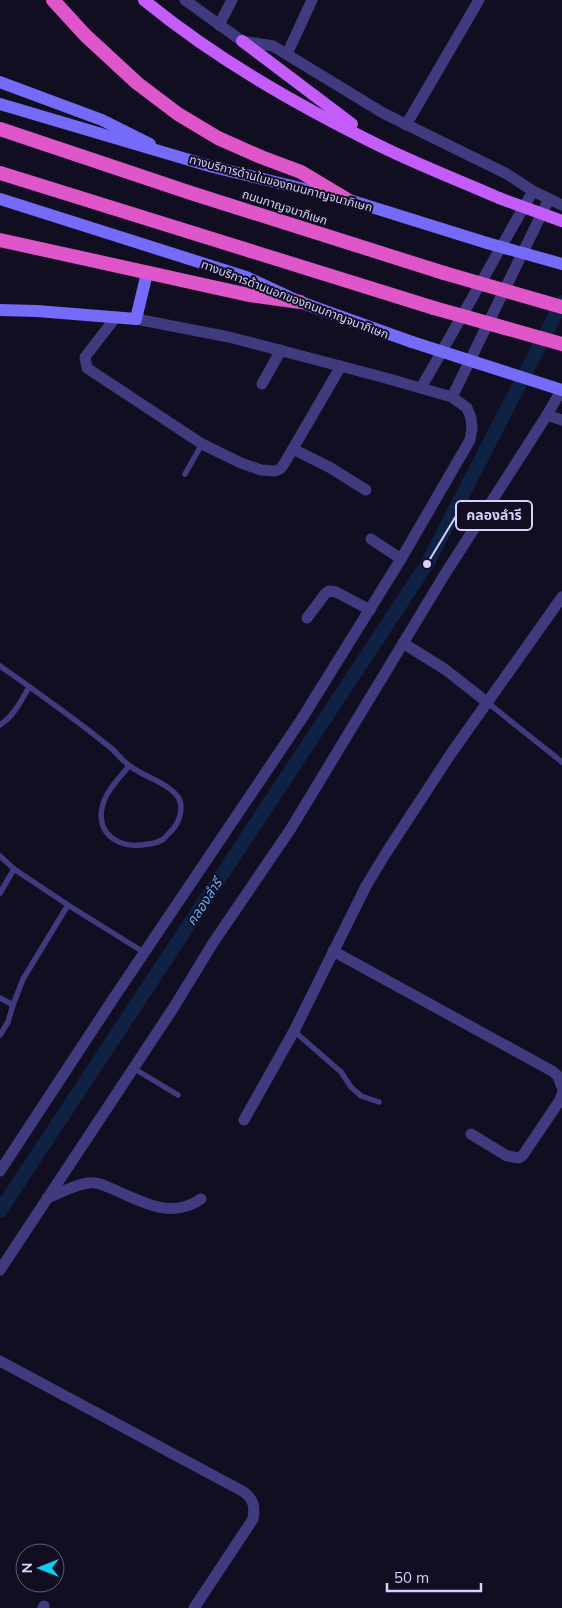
<svg xmlns="http://www.w3.org/2000/svg" width="562" height="1608" viewBox="0 0 562 1608" font-family="Mulish,'Noto Sans Thai',sans-serif">
<style>
.lines{fill:none;stroke-linecap:round;stroke-linejoin:round}
.canal{stroke:#0f2244;stroke-width:14}
.service{stroke:#403b7e;stroke-width:5.5}
.minor{stroke:#403b7e;stroke-width:11}
.secondary{stroke:#746bf9;stroke-width:12}
.primary{stroke:#c35cf8;stroke-width:12}
.trunk{stroke:#de56ca;stroke-width:14}
.secondary-bridge{stroke:#746bf9;stroke-width:12}
.primary-bridge{stroke:#c35cf8;stroke-width:12}
.trunk-bridge{stroke:#de56ca;stroke-width:14}
.labels{text-anchor:middle;dominant-baseline:central;stroke-width:4;stroke-linejoin:round;paint-order:stroke}
.street-label{font-size:12px;fill:#d7d0fd;stroke:#120e21}
.water-label{font-size:14px;font-style:italic;fill:#63aef8;stroke:#120e21}
.leader{fill:none;stroke:#d7d0fd;stroke-width:2}
.callout-dot{fill:#d7d0fd;stroke:#120e21;stroke-width:2}
.callout{fill:#120e21;stroke:#d7d0fd;stroke-width:2}
.callout-label{font-size:14px;text-anchor:middle;font-weight:bold;fill:#d7d0fd}
</style>
<rect width="100%" height="100%" fill="#120e21"/>
<g class="lines">
<!-- canal -->
<polyline class="canal" points="0,1211 427,564 562,302"/>
<!-- service -->
<g class="service">
<polyline points="185,474 202,444"/>
<path d="M0 666C37 692 75 719 111 748 117 753 122 761 130 766 144 777 167 782 178 797 184 806 180 821 173 829 170 832 166 837 162 840 158 842 153 844 148 844 121 850 94 835 103 804 107 790 120 777 129 766"/>
<polyline points="488,703 562,762"/>
<path d="M0 725C14 716 21 701 29 687"/>
<polyline points="0,856 14,869 68,905 145,953"/>
<polyline points="0,893 14,869"/>
<polyline points="0,998 13,1005 23,979 68,905"/>
<polyline points="294,1031 341,1072 351,1087 361,1096 379,1102"/>
<polyline points="0,1035 8,1022 13,1005"/>
<polyline points="133,1068 178,1095"/>
</g>
<!-- minor -->
<g class="minor">
<polyline points="185,0 242,41 273,46 383,113 507,174 533,191 562,205"/>
<polyline points="219,25 232,0"/>
<polyline points="287,54 312,0"/>
<polyline points="406,125 479,0"/>
<polyline points="116,317 85,357 87,368 202,444 241,463 261,470 275,471 280,469 284,464 341,366"/>
<polyline points="262,384 281,350"/>
<polyline points="421,388 533,191"/>
<polyline points="562,389 547,415 562,420"/>
<polyline points="452,397 549,199"/>
<polyline points="293,449 329,467 366,490"/>
<polyline points="371,539 401,559"/>
<polyline points="307,618 325,594 329,591 336,592 370,610"/>
<polyline points="403,643 446,670 488,703"/>
<polyline points="333,951 552,1071 558,1076 562,1087"/>
<polyline points="244,1120 294,1031 366,886 386,853 450,755 562,597"/>
<polyline points="471,1134 507,1156 519,1158 523,1155 560,1100 562,1094"/>
<polyline points="0,1171 113,999 301,720 401,559 470,440 472,428 471,418 467,408 452,397 382,377 229,337 136,319"/>
<path d="M47 1198C60 1193 82 1181 95 1183 103 1184 110 1188 117 1191 145 1203 172 1219 201 1199"/>
<polyline points="0,1270 174,1007 213,943 290,830 445,574 547,415"/>
<path d="M0 1361 244 1492C254 1500 255 1506 253 1519L194 1608"/>
<polyline points="43,1608 44,1606"/>
</g>
<!-- secondary -->
<g class="secondary">
<polyline points="0,82 102,120 150,144"/>
<polyline points="0,104 213,167 346,199 487,243"/>
<polyline points="0,199 246,277 300,302 412,342"/>
<polyline points="0,310 37,311 136,319 147,273"/>
</g>
<!-- primary -->
<g class="primary">
<path d="M144 0C216 59 297 105 380 146 419 165 460 181 499 198"/>
<polyline points="242,41 352,124"/>
</g>
<!-- trunk -->
<g class="trunk">
<polyline points="53,0 85,35 137,83 178,114 218,138 261,157 301,172 346,199"/>
<polyline points="0,129 191,193 444,273"/>
<polyline points="0,173 434,308"/>
<polyline points="0,240 249,295 300,302"/>
</g>
<!-- secondary-bridge -->
<g class="secondary-bridge">
<polyline points="487,243 562,264"/>
<polyline points="412,342 562,390"/>
</g>
<!-- primary-bridge -->
<polyline class="primary-bridge" points="499,198 562,221"/>
<!-- trunk-bridge -->
<g class="trunk-bridge">
<polyline points="444,273 562,307"/>
<polyline points="434,308 562,344"/>
</g>
</g>
<g class="labels">
<!-- street labels -->
<g class="street-label">
<text transform="translate(281 183) rotate(15)">ทางบริการด้านในของถนนกาญจนาภิเษก</text>
<text transform="translate(285 207) rotate(18)">ถนนกาญจนาภิเษก</text>
<text transform="translate(295 299) rotate(21)">ทางบริการด้านนอกของถนนกาญจนาภิเษก</text>
</g>
<!-- water labels -->
<g class="water-label">
<text transform="translate(204 902) rotate(-57)">คลองลำรี</text>
</g>
</g>
<!-- callouts -->
<path class="leader" d="M427 564L456 516"/>
<circle class="callout-dot" cx="427" cy="564" r="5"/>
<rect class="callout" x="456" y="501" width="76" height="29" rx="5"/>
<g class="callout-label">
<text x="494" y="520">คลองลำรี</text>
</g>
<!-- north arrow -->
<g transform="translate(40 1568) rotate(270)"><circle r="24" fill="#120e21" stroke="#615c79"/>
<path d="M0-4L9 19L0 12L-9 19Z" fill="#0ad0ef"/>
<text y="-8" font-size="14" font-weight="bold" text-anchor="middle" fill="#d7d0fd">N</text>
</g>
<!-- scale -->
<path d="M387 1583v8h94v-8" fill="none" stroke="#d7d0fd" stroke-width="2.5"/>
<text x="394" y="1583" font-size="15" fill="#d7d0fd" stroke="#120e21" stroke-width="4" paint-order="stroke">50 m</text>
</svg>
